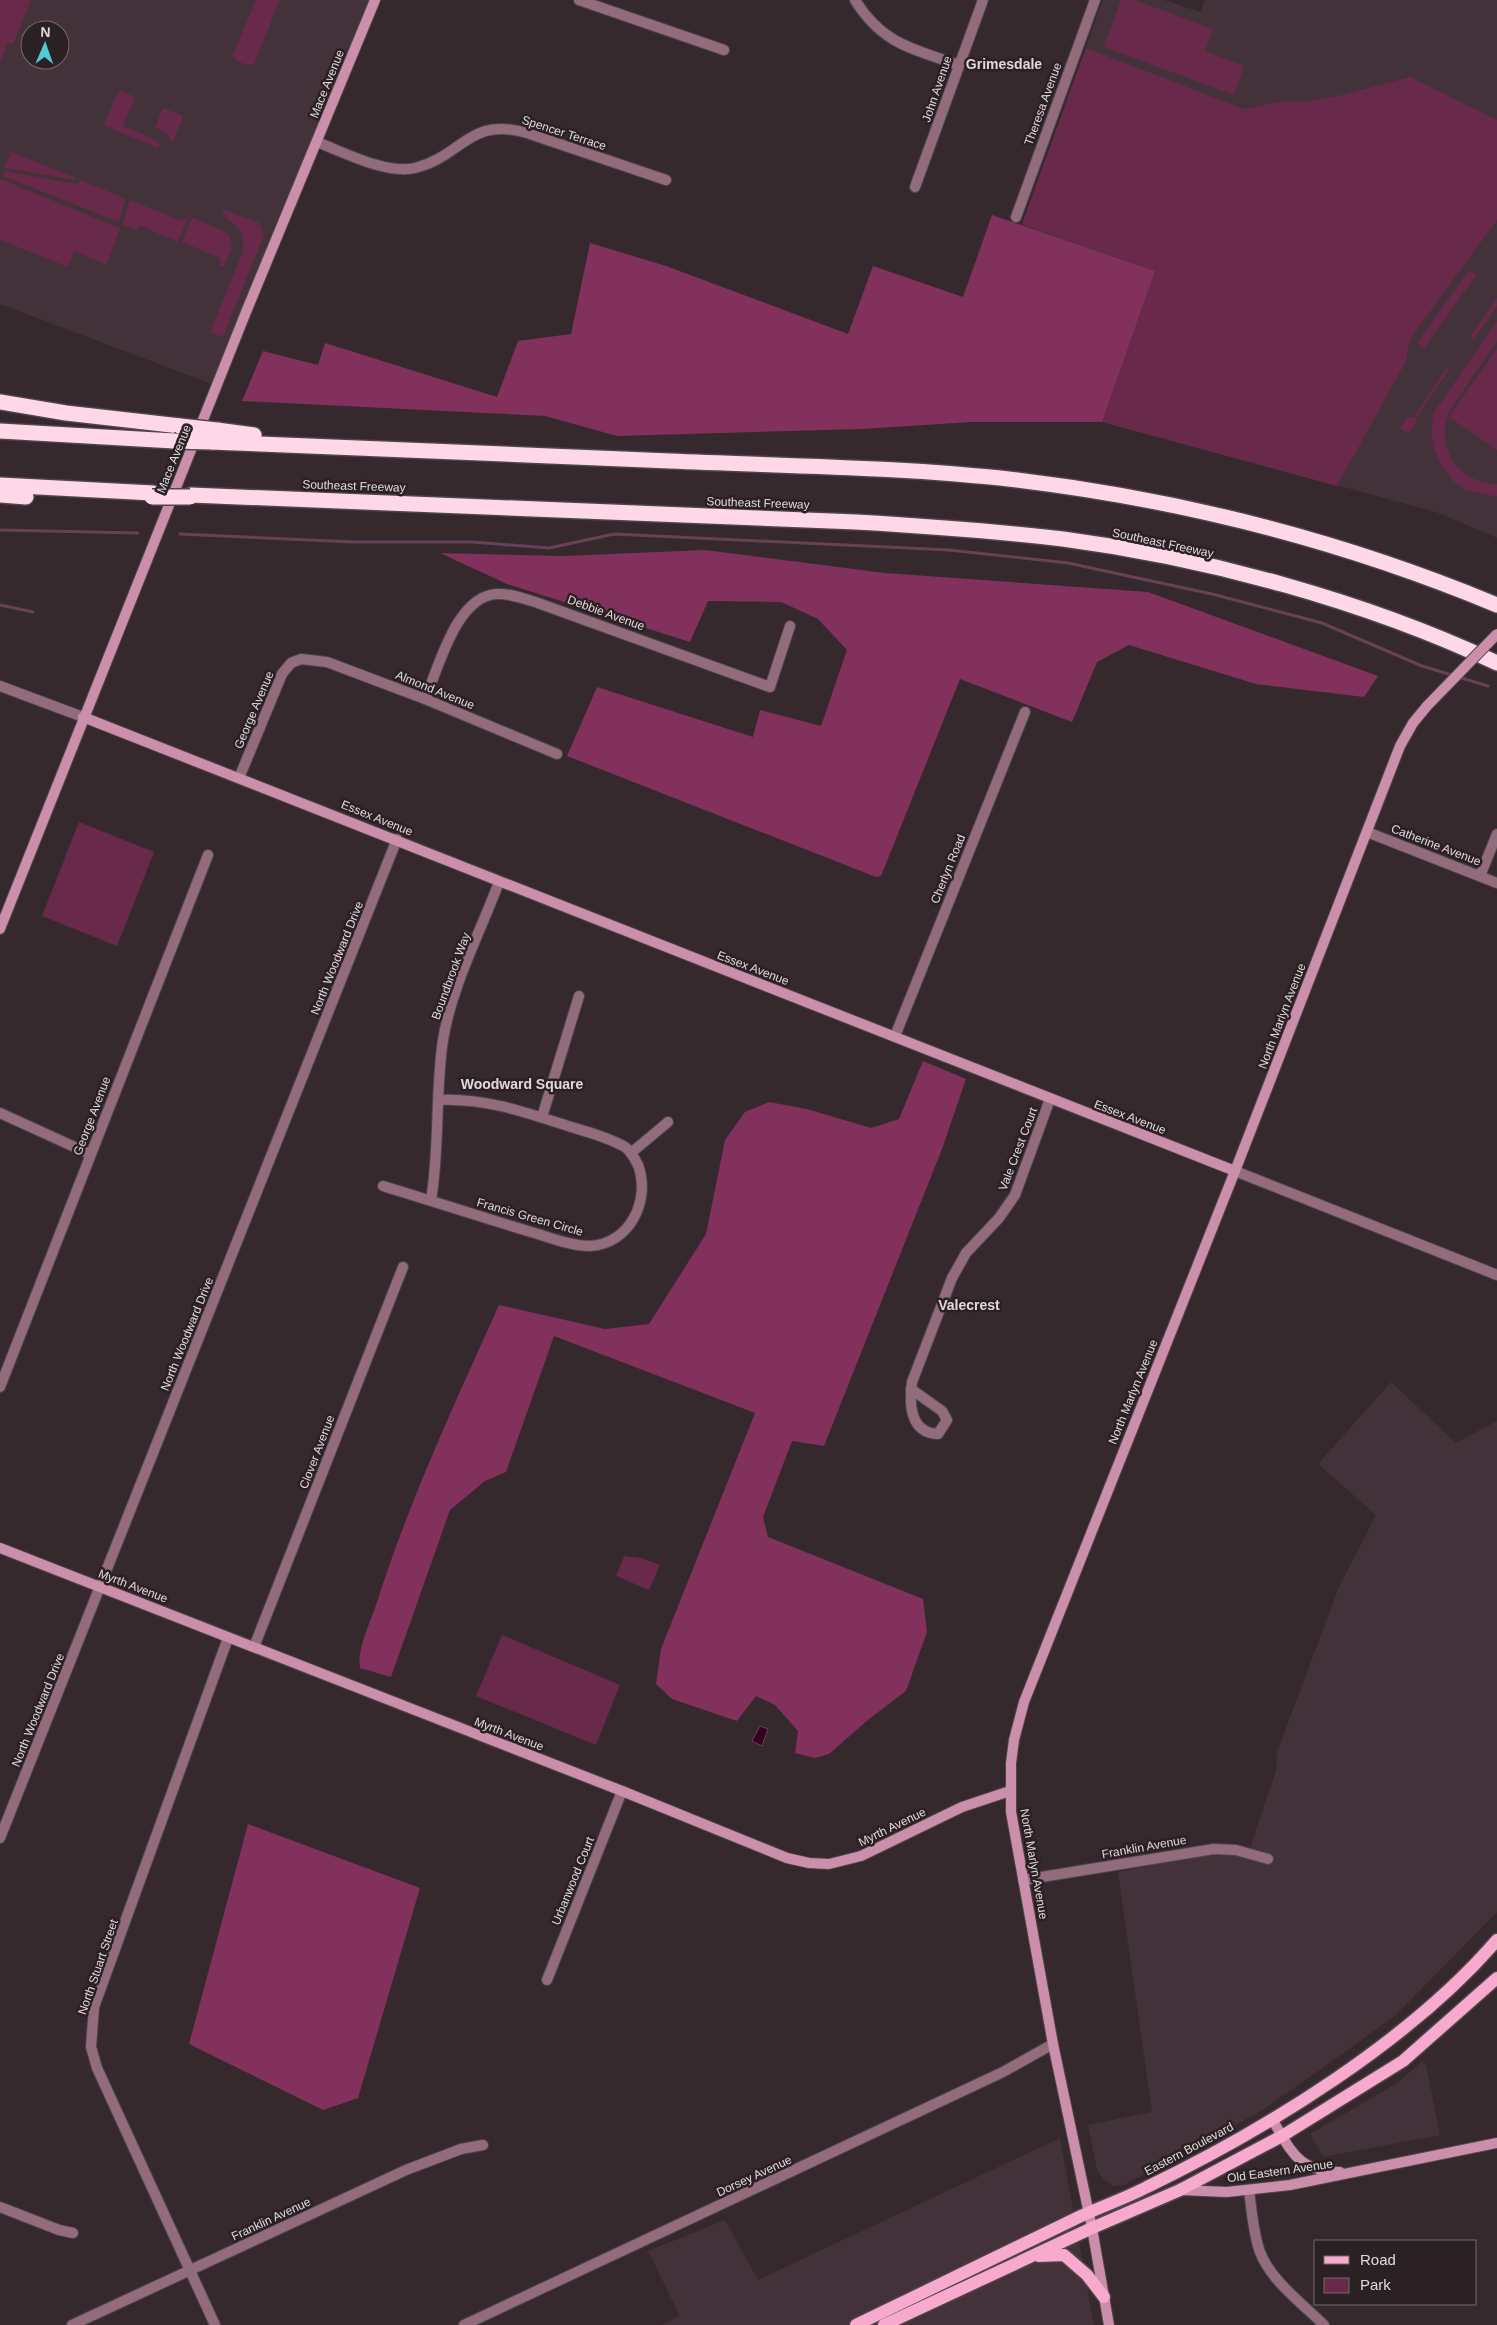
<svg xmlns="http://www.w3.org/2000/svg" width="1497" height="2325" viewBox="0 0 1497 2325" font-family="Helvetica,sans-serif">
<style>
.built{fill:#44323a;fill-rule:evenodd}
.green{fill:#69294b}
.forest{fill:#81315b}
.water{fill:#35001f;stroke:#684157}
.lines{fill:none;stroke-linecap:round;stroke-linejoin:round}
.stream{stroke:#684157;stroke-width:3}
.street-casing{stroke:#50454a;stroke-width:12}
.secondary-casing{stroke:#50454a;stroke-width:12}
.primary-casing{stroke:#50454a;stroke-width:15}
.highway-casing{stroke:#50454a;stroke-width:18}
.street{stroke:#926c7d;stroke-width:10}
.secondary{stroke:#cc8fab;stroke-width:10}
.primary{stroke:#f8aace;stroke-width:12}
.highway{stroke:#fed7e8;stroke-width:15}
.secondary-bridge-casing{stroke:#50454a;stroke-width:12;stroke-linecap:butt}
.highway-bridge-casing{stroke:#50454a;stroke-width:18;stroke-linecap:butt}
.secondary-bridge{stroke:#cc8fab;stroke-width:10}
.highway-bridge{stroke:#fed7e8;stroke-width:15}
.labels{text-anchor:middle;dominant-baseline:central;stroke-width:5;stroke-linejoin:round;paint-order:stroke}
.street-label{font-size:12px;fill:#e0d8db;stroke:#2b2024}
.neighbourhood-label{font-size:14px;font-weight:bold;fill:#e0d8db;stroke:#2b2024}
</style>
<rect width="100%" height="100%" fill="#35292e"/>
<!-- built -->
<g class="built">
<path d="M0 0H374L217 386 0 304ZM30 30H60V60H30Z"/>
<polygon points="1103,0 1164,0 1200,12 1205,0 1497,0 1497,538 1436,512 1102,422 1043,404 948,404 1022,224"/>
<polygon points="1391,1382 1456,1443 1497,1421 1497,1912 1396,2015 1335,2059 1261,2111 1124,2185 1113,2186 1103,2179 1097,2170 1088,2125 1152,2112 1118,1872 1194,1857 1229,1855 1247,1857 1276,1771 1277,1752 1339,1587 1376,1515 1318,1464"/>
<polygon points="1422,2061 1426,2065 1440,2135 1323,2157 1310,2134 1399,2082"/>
<polygon points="1060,2138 1094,2325 661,2325 680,2316 648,2251 725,2220 758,2280"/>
</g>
<!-- green -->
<g class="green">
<polygon points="0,0 31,0 13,44 8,42 0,63"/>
<polygon points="256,0 280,0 254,64 246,65 236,60 233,55"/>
<polygon points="1121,0 1135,0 1213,29 1205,51 1244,66 1234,95 1104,47"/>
<polygon points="1086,48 1244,109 1285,101 1307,101 1338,96 1410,77 1497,120 1497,220 1410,339 1406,361 1337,486 1102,422 1155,271 1022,224"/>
<polygon points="121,91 135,97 123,126 150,137 161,145 157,148 104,125 116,96"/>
<polygon points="163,108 183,116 173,142 167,134 155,127"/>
<polygon points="11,152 76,178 76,180 4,168"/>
<polygon points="4,171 77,184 80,181 83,181 126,199 119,222 3,176"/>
<polygon points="0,179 120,228 106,265 74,251 68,267 0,240"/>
<polygon points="130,200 182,221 189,215 178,242 139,225 137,230 122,225"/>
<path d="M222 209 259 223 264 235 223 337 210 332 243 252C247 221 227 227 222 209Z"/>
<polygon points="192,217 229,234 232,247 224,266 220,267 220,258 182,242"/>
<polygon points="1469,270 1476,275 1424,348 1417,343"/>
<polygon points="1497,298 1497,306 1474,339 1470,337"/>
<path d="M1497 321V341L1451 408C1432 444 1457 483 1497 484V496H1494L1466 490 1454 482 1439 462 1433 443 1432 434 1433 414Z"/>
<polygon points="1497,348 1497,450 1449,417"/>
<polygon points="1448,366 1450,368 1416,418 1416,423 1409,434 1400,428 1408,417 1414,417"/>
<polygon points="79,822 154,852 117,946 42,916"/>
<polygon points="624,1556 641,1558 660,1565 649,1590 616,1576"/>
<polygon points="502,1635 620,1685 596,1745 476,1696"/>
</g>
<!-- forest -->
<g class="forest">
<polygon points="992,215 1155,271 1102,422 971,422 862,429 617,436 545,416 242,401 263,351 318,365 325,343 497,397 518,341 571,334 590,243 666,266 848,334 873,266 963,297"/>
<polygon points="705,550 885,573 1148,592 1378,676 1364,697 1256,684 1129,645 1097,662 1072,722 960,679 881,876 876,877 567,756 597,687 753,737 760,710 821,726 847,650 818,619 781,602 708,601 690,642 507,584 440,553 562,556"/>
<path d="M923 1061 966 1079 942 1149 824 1446 792 1441 763 1517 768 1537 923 1599 927 1632 906 1691 869 1719 829 1754 815 1758 795 1753 798 1731 775 1705 756 1696 737 1721 672 1699 656 1684 661 1649 755 1413 554 1336 506 1472 485 1481 450 1510 391 1677 360 1668C357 1649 370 1623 376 1605 409 1501 454 1405 499 1305L605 1329 649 1324 706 1234 725 1140 745 1112 769 1102 807 1109 871 1128 899 1119Z"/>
<polygon points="248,1824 420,1888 358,2098 323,2110 189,2044"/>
</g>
<!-- water -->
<polygon class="water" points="760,1726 768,1729 762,1746 752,1741"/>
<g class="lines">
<!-- stream -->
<g class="stream">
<polyline points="0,530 138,533"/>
<polyline points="180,534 354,542 472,542 549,548 614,534 949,550 1068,563 1212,594 1322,623 1422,666 1488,686"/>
<polyline points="0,605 33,612"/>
</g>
<!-- street casing -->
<g class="street-casing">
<g id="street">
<polyline points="579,0 724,50"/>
<path d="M855 0C882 44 913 49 959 65"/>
<path d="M317 142C343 152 387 175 415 168 463 156 469 116 527 133L666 180"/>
<polyline points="915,187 983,0"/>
<polyline points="1016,217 1095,0"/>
<polyline points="0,686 83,717"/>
<path d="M425 699C439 667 456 597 496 594 510 593 525 599 538 603L770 687 790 626"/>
<polyline points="239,778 282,674 291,663 301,659 327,662 425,699 557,754"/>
<polyline points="1367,832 1497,883"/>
<polyline points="1480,876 1497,834"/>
<polyline points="895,1036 1025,712"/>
<polyline points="0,1113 90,1154"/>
<polyline points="542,1117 579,996"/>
<polyline points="631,1153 668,1122"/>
<polyline points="1235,1171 1497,1275"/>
<path d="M383 1186C432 1201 481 1217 531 1232 549 1237 570 1246 590 1246 630 1244 651 1200 638 1165 635 1159 631 1151 625 1147 608 1137 587 1132 568 1126 525 1112 485 1098 439 1100"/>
<path d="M431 1200C440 1147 435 1093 443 1040 452 985 480 933 499 882"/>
<polyline points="0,1387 208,855"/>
<path d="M911 1389 942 1411 947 1420 938 1434C910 1433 909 1404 912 1382L952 1278 966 1253 999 1218 1015 1195 1050 1099"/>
<polyline points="254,1647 403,1267"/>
<polyline points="0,1838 397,839"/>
<polyline points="1023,1880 1214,1849 1236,1850 1268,1859"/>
<polyline points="547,1980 622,1791"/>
<path d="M1249 2191C1252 2211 1253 2233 1260 2252 1271 2281 1303 2304 1324 2325"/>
<polyline points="0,2207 59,2230 73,2233"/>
<polyline points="72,2325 406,2170 461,2149 483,2145"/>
<polyline points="215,2325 97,2068 91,2047 94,2007 228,1638"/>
<polyline points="464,2325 1003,2072 1053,2044"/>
</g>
</g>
<!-- secondary casing -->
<g class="secondary-casing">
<g id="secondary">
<polyline points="83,717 1235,1171"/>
<polyline points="0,929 246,312 375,0"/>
<polyline points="0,1548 622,1791 787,1858 809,1863 829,1864 861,1856 962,1807 1010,1791"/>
<path d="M1272 2119C1292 2152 1297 2171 1340 2172"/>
<polyline points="1180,2190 1227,2192 1290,2185 1497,2143"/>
<polyline points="1109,2325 1092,2228 1053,2044 1011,1812 1011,1763 1014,1740 1024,1702 1235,1171 1400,746 1413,723 1427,706"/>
</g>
</g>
<!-- primary casing -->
<g class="primary-casing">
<g id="primary">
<polyline points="1039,2256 1064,2255 1087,2275 1104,2297"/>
<path d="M856 2325C931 2289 1006 2252 1081 2216 1103 2206 1126 2198 1147 2187 1267 2129 1410 2041 1497 1940"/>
<polyline points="884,2325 1092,2228 1180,2190 1282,2136 1403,2061 1497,1978"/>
</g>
</g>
<!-- highway casing -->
<g class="highway-casing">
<g id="highway">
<polyline points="0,402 66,413 180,426"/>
<polyline points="217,430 254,435"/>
<polyline points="0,431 174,441"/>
<path d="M212 442C365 448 518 455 670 461 786 466 902 467 1017 480 1183 500 1343 541 1497 605"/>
<polyline points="0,485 153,493"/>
<polyline points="0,495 26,497"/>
<path d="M191 495 856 522C925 526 994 531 1063 539 1207 558 1365 601 1497 663"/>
</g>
</g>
<!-- street -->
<use href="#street" class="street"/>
<!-- secondary -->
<use href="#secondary" class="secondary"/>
<!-- primary -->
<use href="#primary" class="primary"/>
<!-- highway -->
<use href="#highway" class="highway"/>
<!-- secondary-bridge casing -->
<g class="secondary-bridge-casing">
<polyline id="secondary-bridge" points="1427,706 1497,634"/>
</g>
<!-- highway-bridge casing -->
<g class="highway-bridge-casing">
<g id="highway-bridge">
<polyline points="180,426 217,430"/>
<polyline points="174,441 212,442"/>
<polyline points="152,497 190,497"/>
</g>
</g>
<!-- secondary-bridge -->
<use href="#secondary-bridge" class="secondary-bridge"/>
<!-- highway-bridge -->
<use href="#highway-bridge" class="highway-bridge"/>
</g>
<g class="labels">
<!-- street labels -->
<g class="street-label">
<text transform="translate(327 84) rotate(-68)">Mace Avenue</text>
<text transform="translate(937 89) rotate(-71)">John Avenue</text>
<text transform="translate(1043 104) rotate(-70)">Theresa Avenue</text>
<text transform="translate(564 133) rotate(18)">Spencer Terrace</text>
<text transform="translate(174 459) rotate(-68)">Mace Avenue</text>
<text transform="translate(354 486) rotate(2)">Southeast Freeway</text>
<text transform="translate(758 503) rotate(2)">Southeast Freeway</text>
<text transform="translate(1163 543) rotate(12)">Southeast Freeway</text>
<text transform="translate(606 613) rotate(20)">Debbie Avenue</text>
<text transform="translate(435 690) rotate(22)">Almond Avenue</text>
<text transform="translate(254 710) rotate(-67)">George Avenue</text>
<text transform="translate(377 818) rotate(22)">Essex Avenue</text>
<text transform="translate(1436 845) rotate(21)">Catherine Avenue</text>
<text transform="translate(948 869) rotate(-68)">Cherlyn Road</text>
<text transform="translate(337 958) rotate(-68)">North Woodward Drive</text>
<text transform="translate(753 968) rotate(21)">Essex Avenue</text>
<text transform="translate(451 976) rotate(-70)">Boundbrook Way</text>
<text transform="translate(1282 1016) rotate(-69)">North Marlyn Avenue</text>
<text transform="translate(92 1116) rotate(-69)">George Avenue</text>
<text transform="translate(1130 1117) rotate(21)">Essex Avenue</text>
<text transform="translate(1018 1149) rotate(-69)">Vale Crest Court</text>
<text transform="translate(530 1217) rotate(16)">Francis Green Circle</text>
<text transform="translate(187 1334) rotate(-68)">North Woodward Drive</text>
<text transform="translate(1133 1392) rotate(-68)">North Marlyn Avenue</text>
<text transform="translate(317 1452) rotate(-69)">Clover Avenue</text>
<text transform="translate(133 1586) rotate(21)">Myrth Avenue</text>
<text transform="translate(38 1710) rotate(-68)">North Woodward Drive</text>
<text transform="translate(509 1734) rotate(21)">Myrth Avenue</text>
<text transform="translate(892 1827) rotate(-26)">Myrth Avenue</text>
<text transform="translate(1144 1847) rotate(-10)">Franklin Avenue</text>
<text transform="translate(1034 1864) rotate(80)">North Marlyn Avenue</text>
<text transform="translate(573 1881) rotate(-68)">Urbanwood Court</text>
<text transform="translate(98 1967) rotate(-71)">North Stuart Street</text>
<text transform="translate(1189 2149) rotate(-28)">Eastern Boulevard</text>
<text transform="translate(1280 2171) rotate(-8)">Old Eastern Avenue</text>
<text transform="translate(754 2176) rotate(-25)">Dorsey Avenue</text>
<text transform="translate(271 2219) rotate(-25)">Franklin Avenue</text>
</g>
<!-- neighbourhood labels -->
<g class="neighbourhood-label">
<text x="1004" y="64">Grimesdale</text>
<text x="522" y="1084">Woodward Square</text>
<text x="969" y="1305">Valecrest</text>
</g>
</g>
<!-- legend -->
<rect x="1314" y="2240" width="162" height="65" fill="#2b2024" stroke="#736a6d"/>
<rect x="1324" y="2256" width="25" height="8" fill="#f8aace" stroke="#736a6d"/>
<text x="1360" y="2265" font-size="15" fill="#e0d8db">Road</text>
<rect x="1324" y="2278" width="25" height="15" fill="#69294b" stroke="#736a6d"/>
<text x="1360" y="2290" font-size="15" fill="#e0d8db">Park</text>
<!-- north arrow -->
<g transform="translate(45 45) rotate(2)"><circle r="24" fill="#2b2024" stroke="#736a6d"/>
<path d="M0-4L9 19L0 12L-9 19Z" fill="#51ccd3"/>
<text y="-8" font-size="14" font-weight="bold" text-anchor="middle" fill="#e0d8db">N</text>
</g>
</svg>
